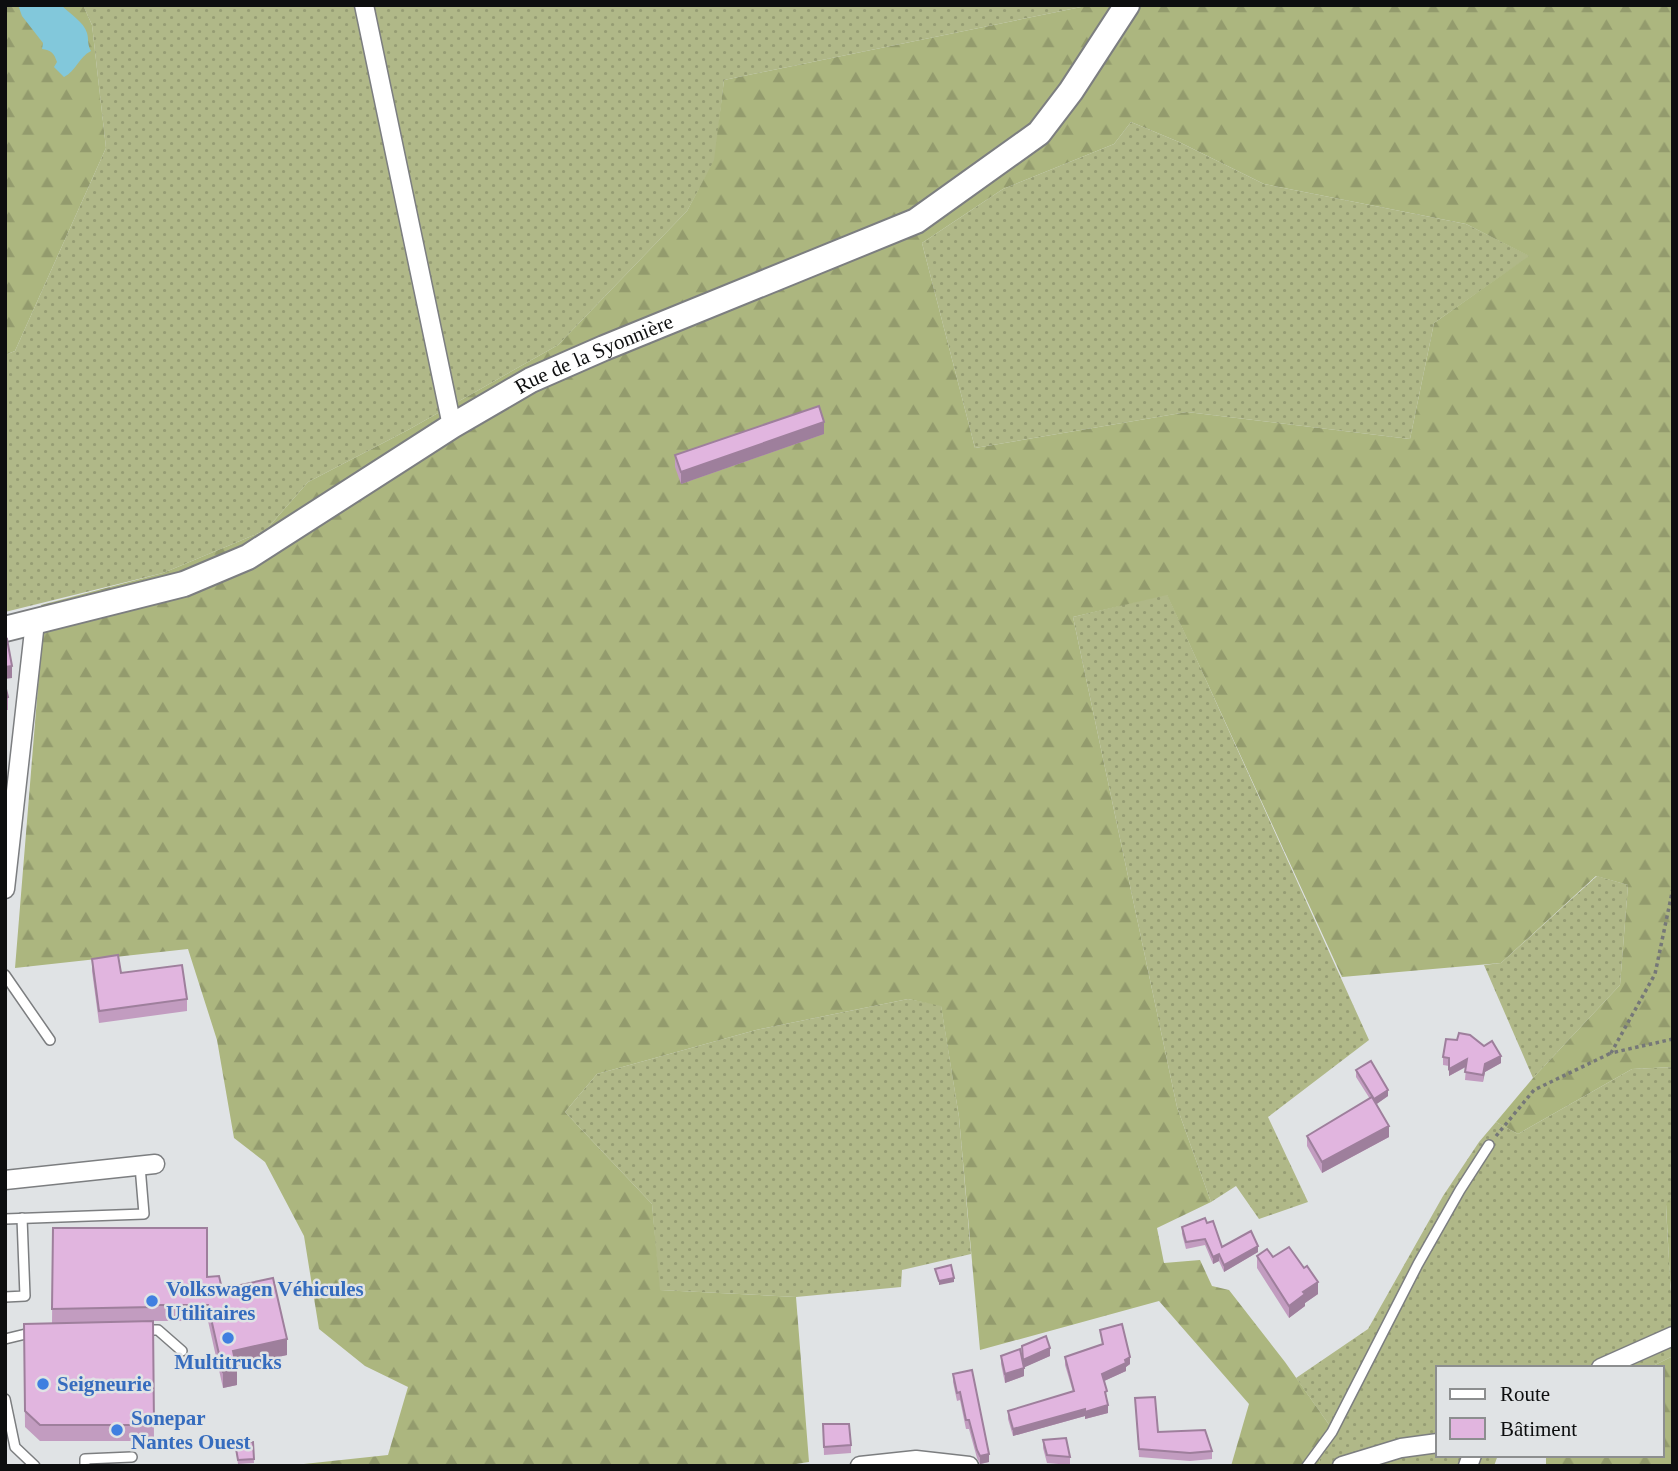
<svg xmlns="http://www.w3.org/2000/svg" width="1678" height="1471" viewBox="0 0 1678 1471" font-family="Georgia,serif">
<style>
.grass{fill:url(#grass-dots)}
.forest{fill:url(#forest-firs);fill-rule:evenodd}
.water{fill:#82c8db}
.lines{fill:none;stroke-linecap:round;stroke-linejoin:round}
.lane-casing{stroke:#7c7e80;stroke-width:12}
.street-casing{stroke:#7c7e80;stroke-width:21}
.secondary-casing{stroke:#7c7e80;stroke-width:28}
.path{stroke:#757778;stroke-width:3.5;stroke-dasharray:3.5 3.5;stroke-linecap:butt}
.lane{stroke:#fff;stroke-width:9}
.street{stroke:#fff;stroke-width:18}
.secondary{stroke:#fff;stroke-width:24}
.wall{fill:#c29cc0}
.shaded-wall{fill:#9e7f9c}
.building{fill:#e1b5df;stroke:#9e7f9c;stroke-width:2}
.shop-dot{fill:#3f7fe0;stroke:#e0e3e5;stroke-width:2.5}
.labels{text-anchor:middle;dominant-baseline:central;stroke-width:5;stroke-linejoin:round;paint-order:stroke}
.street-label{font-size:21px;fill:#0d0e0f;stroke:#e0e3e5}
.shop-label{font-size:21px;font-weight:bold;fill:#366cbe;stroke:#e0e3e5;text-anchor:start}
</style>
<defs>
<pattern id="grass-dots" width="8" height="8" patternUnits="userSpaceOnUse" patternTransform="scale(1.75)"><rect width="8" height="8" fill="#b0b888"/><path d="M2 2h.1M6 6h.1" fill="none" stroke="#969d74" stroke-width="1.8" stroke-linecap="round"/></pattern>
<pattern id="forest-firs" width="22" height="20" patternUnits="userSpaceOnUse" patternTransform="scale(1.75)"><rect width="22" height="20" fill="#acb67f"/><path d="M5 1l3.5 6h-7zM16 11l3.5 6h-7z" fill="#939b6d"/></pattern>
</defs>
<rect width="100%" height="100%" fill="#e0e3e5"/>
<!-- grass -->
<g class="grass">
<polygon points="83,5 1091,5 724,80 715,160 687,211 558,345 408,430 308,482 266,530 163,573 5,612 5,355 15,351 106,148 92,25"/>
<polygon points="1131,122 1179,142 1264,184 1466,224 1530,256 1434,323 1410,439 1187,412 975,448 922,243 1003,189 1114,144"/>
<polygon points="1167,594 1369,1040 1268,1117 1308,1202 1259,1219 1236,1186 1211,1202 1177,1107 1073,617"/>
<polygon points="1597,876 1628,885 1620,985 1533,1078 1484,965 1501,963"/>
<polygon points="908,999 941,1005 959,1117 971,1254 902,1270 901,1287 796,1297 659,1290 652,1204 565,1112 597,1074 756,1030"/>
<path d="M1673 1067V1194L1666 1205C1668 1255 1673 1305 1673 1356L1649 1368H1438V1455H1498L1494 1466H1318L1330 1426 1296 1378 1368 1329 1443 1196 1479 1142 1496 1122 1518 1134 1632 1069Z"/>
</g>
<!-- forest -->
<g class="forest">
<polygon points="5,5 83,5 92,25 106,148 15,351 5,355"/>
<path d="M1091 5H1673V1067L1632 1069 1518 1134 1496 1122 1533 1078 1620 985 1628 885 1596 876 1501 963 1342 977 1167 595 1073 617 1177 1107 1211 1202 1157 1228 1164 1263 1200 1260 1212 1286 1229 1290 1285 1362 1330 1426 1318 1466H1231L1249 1404 1159 1301 980 1350 959 1117 941 1006 908 999 756 1030 597 1074 565 1112 652 1204 660 1290 796 1297 809 1462 783 1466H285L388 1455 408 1387 365 1366 319 1329 304 1236 265 1162 234 1138 217 1040 188 949 15 968 43 625 41 605 163 573 266 530 308 482 408 430 558 345 687 211 714 160 724 80ZM1131 122 1179 142 1264 184 1466 224 1529 256 1434 323 1410 439 1187 412 975 448 922 243 1003 189 1114 144Z"/>
<polygon points="1673,1194 1673,1300 1670,1280 1666,1204"/>
<polygon points="1673,1356 1673,1466 1546,1466 1546,1455 1662,1455 1662,1368 1649,1368"/>
</g>
<!-- water -->
<path class="water" d="M18 5H61C69 13 84 22 87 33 89 40 87 44 91 51 79 57 76 71 64 77L54 67 57 62C54 53 51 50 42 49L43 43 22 16Z"/>
<g class="lines">
<!-- lane casing -->
<g class="lane-casing">
<g id="lane">
<polyline points="5,975 50,1040"/>
<polyline points="5,1219 144,1214 140,1166"/>
<polyline points="5,1297 25,1296 22,1218"/>
<polyline points="143,1330 158,1330 182,1351"/>
<polyline points="5,1339 34,1332"/>
<polyline points="5,1399 15,1447 35,1466"/>
<polyline points="85,1466 85,1459 132,1457"/>
<polyline points="1307,1466 1332,1432 1418,1264 1460,1190 1489,1145"/>
</g>
</g>
<!-- street casing -->
<g class="street-casing">
<g id="street">
<polyline points="364,5 452,426"/>
<polyline points="5,889 35,622"/>
<polyline points="5,1180 155,1164"/>
<polyline points="1601,1368 1673,1336"/>
<polyline points="860,1466 916,1460 969,1466"/>
<polyline points="1342,1466 1401,1448 1438,1443"/>
<polyline points="1468,1466 1472,1455"/>
</g>
</g>
<!-- secondary casing -->
<g class="secondary-casing">
<g id="secondary">
<path id="s1" d="M5 629 184 584 248 557 452 426 531 380 604 348 916 221 1039 133 1071 91 1127 5"/>
</g>
</g>
<!-- path -->
<g class="path">
<polyline points="1673,888 1655,974 1611,1053 1673,1039"/>
<polyline points="1496,1136 1534,1090 1611,1053"/>
</g>
<!-- lane -->
<use href="#lane" class="lane"/>
<!-- street -->
<use href="#street" class="street"/>
<!-- secondary -->
<use href="#secondary" class="secondary"/>
</g>
<!-- wall -->
<g class="wall">
<polygon points="824,434 681,484 675,467 675,455"/>
<polygon points="5,685 8,697 8,710 5,710"/>
<polygon points="92,959 121,973 187,999 187,1011 99,1023 92,971"/>
<polygon points="1443,1057 1501,1063 1485,1072 1483,1082 1465,1080 1466,1067 1449,1076 1449,1066 1443,1065"/>
<polygon points="1356,1070 1388,1096 1376,1104 1389,1137 1322,1173 1307,1146 1307,1136 1370,1099 1356,1077"/>
<polygon points="1207,1223 1222,1247 1258,1252 1224,1272 1219,1261 1213,1264 1205,1245 1186,1249 1182,1234 1182,1227"/>
<polygon points="53,1228 207,1277 222,1289 287,1355 237,1366 237,1385 223,1388 208,1321 153,1321 154,1441 40,1441 25,1427 24,1324 52,1324"/>
<polygon points="1257,1256 1273,1257 1318,1294 1305,1303 1305,1306 1289,1318 1257,1268"/>
<polygon points="1100,1330 1130,1364 1126,1367 1126,1371 1104,1381 1107,1399 1108,1413 1085,1419 1085,1416 1013,1436 1008,1419 1008,1411 1073,1392 1065,1365 1065,1357 1102,1344"/>
<polygon points="1022,1346 1050,1356 1024,1367 1024,1376 1005,1383 1001,1364 1001,1356 1022,1358"/>
<polygon points="953,1374 989,1462 980,1464 977,1458 969,1429 966,1429 960,1400 957,1401 953,1382"/>
<polygon points="1135,1398 1158,1432 1212,1451 1212,1459 1190,1461 1139,1457"/>
<polygon points="823,1424 851,1445 851,1453 824,1455"/>
<polygon points="1043,1440 1070,1457 1070,1465 1047,1463 1043,1448"/>
<polygon points="253,1442 254,1463 238,1464 235,1443"/>
</g>
<!-- shaded-wall -->
<g class="shaded-wall">
<polygon points="824,422 824,434 681,484 681,472"/>
<polygon points="12,666 12,678 5,679 5,667"/>
<polygon points="1501,1056 1501,1063 1485,1072 1483,1082 1485,1064"/>
<polygon points="1467,1059 1467,1066 1449,1076 1449,1069"/>
<polygon points="1388,1090 1388,1096 1374,1106 1374,1099"/>
<polygon points="1389,1126 1389,1137 1322,1173 1322,1162"/>
<polygon points="1258,1246 1258,1252 1224,1272 1224,1265"/>
<polygon points="1219,1254 1219,1261 1213,1264 1213,1257"/>
<polygon points="954,1278 954,1282 939,1285 939,1281"/>
<polygon points="1318,1282 1318,1294 1305,1303 1305,1306 1289,1318 1289,1306 1303,1292"/>
<polygon points="287,1339 287,1355 233,1367 233,1351"/>
<polygon points="1050,1348 1050,1356 1023,1368 1023,1360"/>
<polygon points="1130,1357 1130,1364 1126,1367 1126,1371 1102,1382 1102,1374"/>
<polygon points="1024,1368 1024,1376 1005,1383 1005,1374"/>
<polygon points="237,1369 237,1385 223,1388 223,1372"/>
<polygon points="1108,1405 1108,1413 1085,1419 1085,1412"/>
<polygon points="1085,1409 1085,1416 1013,1436 1013,1429"/>
<polygon points="989,1454 989,1462 980,1464 980,1456"/>
</g>
<!-- building -->
<g class="building">
<polygon points="819,406 824,422 681,472 675,455"/>
<polygon points="7,639 12,666 5,667 5,640"/>
<polygon points="5,685 8,697 5,698"/>
<polygon points="118,955 121,973 182,965 187,999 99,1011 92,959"/>
<polygon points="1459,1033 1470,1035 1484,1046 1492,1041 1501,1056 1485,1064 1483,1075 1465,1072 1467,1059 1449,1069 1449,1058 1443,1057 1446,1039 1457,1040"/>
<polygon points="1371,1061 1388,1090 1374,1099 1356,1070"/>
<polygon points="1372,1097 1389,1126 1322,1162 1307,1136"/>
<polygon points="1205,1218 1207,1223 1213,1221 1222,1247 1251,1231 1258,1246 1224,1265 1219,1254 1213,1257 1205,1239 1186,1242 1182,1227"/>
<polygon points="53,1228 207,1228 207,1277 219,1276 222,1289 273,1278 287,1339 233,1351 237,1369 223,1372 208,1305 153,1305 153,1307 52,1309"/>
<polygon points="1289,1247 1304,1268 1307,1266 1318,1282 1303,1292 1305,1294 1289,1306 1257,1256 1267,1249 1273,1257"/>
<polygon points="951,1265 954,1278 939,1281 935,1269"/>
<polygon points="153,1321 154,1425 40,1425 25,1411 24,1324"/>
<polygon points="1122,1324 1130,1357 1125,1360 1126,1363 1102,1374 1107,1391 1105,1392 1108,1405 1085,1412 1085,1409 1013,1429 1008,1411 1074,1391 1065,1357 1103,1344 1100,1330"/>
<polygon points="1046,1336 1050,1348 1023,1360 1022,1346"/>
<polygon points="1020,1349 1024,1368 1005,1374 1001,1356"/>
<polygon points="972,1370 989,1454 980,1456 977,1450 969,1420 966,1420 960,1392 957,1393 953,1374"/>
<polygon points="1155,1397 1158,1432 1205,1430 1212,1451 1190,1453 1139,1449 1135,1398"/>
<polygon points="823,1424 849,1424 851,1445 824,1447"/>
<polygon points="1066,1438 1070,1457 1047,1455 1043,1440"/>
<polygon points="253,1442 254,1459 238,1460 235,1443"/>
</g>
<!-- markers -->
<g class="shop-dot">
<circle cx="152" cy="1301" r="7"/>
<circle cx="228" cy="1338" r="7"/>
<circle cx="43" cy="1384" r="7"/>
<circle cx="117" cy="1430" r="7"/>
</g>
<g class="labels">
<!-- street labels -->
<g class="street-label">
<text stroke="none"><textPath href="#s1" startOffset="656">Rue de la Syonnière</textPath></text>
</g>
<!-- shop labels -->
<g class="shop-label">
<text x="166" y="1289">Volkswagen Véhicules<tspan x="166" dy="24">Utilitaires</tspan></text>
<text x="228" y="1362" text-anchor="middle">Multitrucks</text>
<text x="57" y="1384">Seigneurie</text>
<text x="131" y="1418">Sonepar<tspan x="131" dy="24">Nantes Ouest</tspan></text>
</g>
</g>
<!-- border -->
<rect width="1678" height="1471" fill="none" stroke="#0d0e0f" stroke-width="14"/>
<!-- legend -->
<rect x="1436" y="1366" width="228" height="91" fill="#e0e3e5" stroke="#8c8e8f" stroke-width="2"/>
<rect x="1450" y="1389" width="35" height="10" fill="#ffffff" stroke="#8c8e8f" stroke-width="2"/>
<text x="1500" y="1401" font-size="21" fill="#0d0e0f">Route</text>
<rect x="1450" y="1418" width="35" height="21" fill="#e1b5df" stroke="#8c8e8f" stroke-width="2"/>
<text x="1500" y="1436" font-size="21" fill="#0d0e0f">Bâtiment</text>
</svg>
